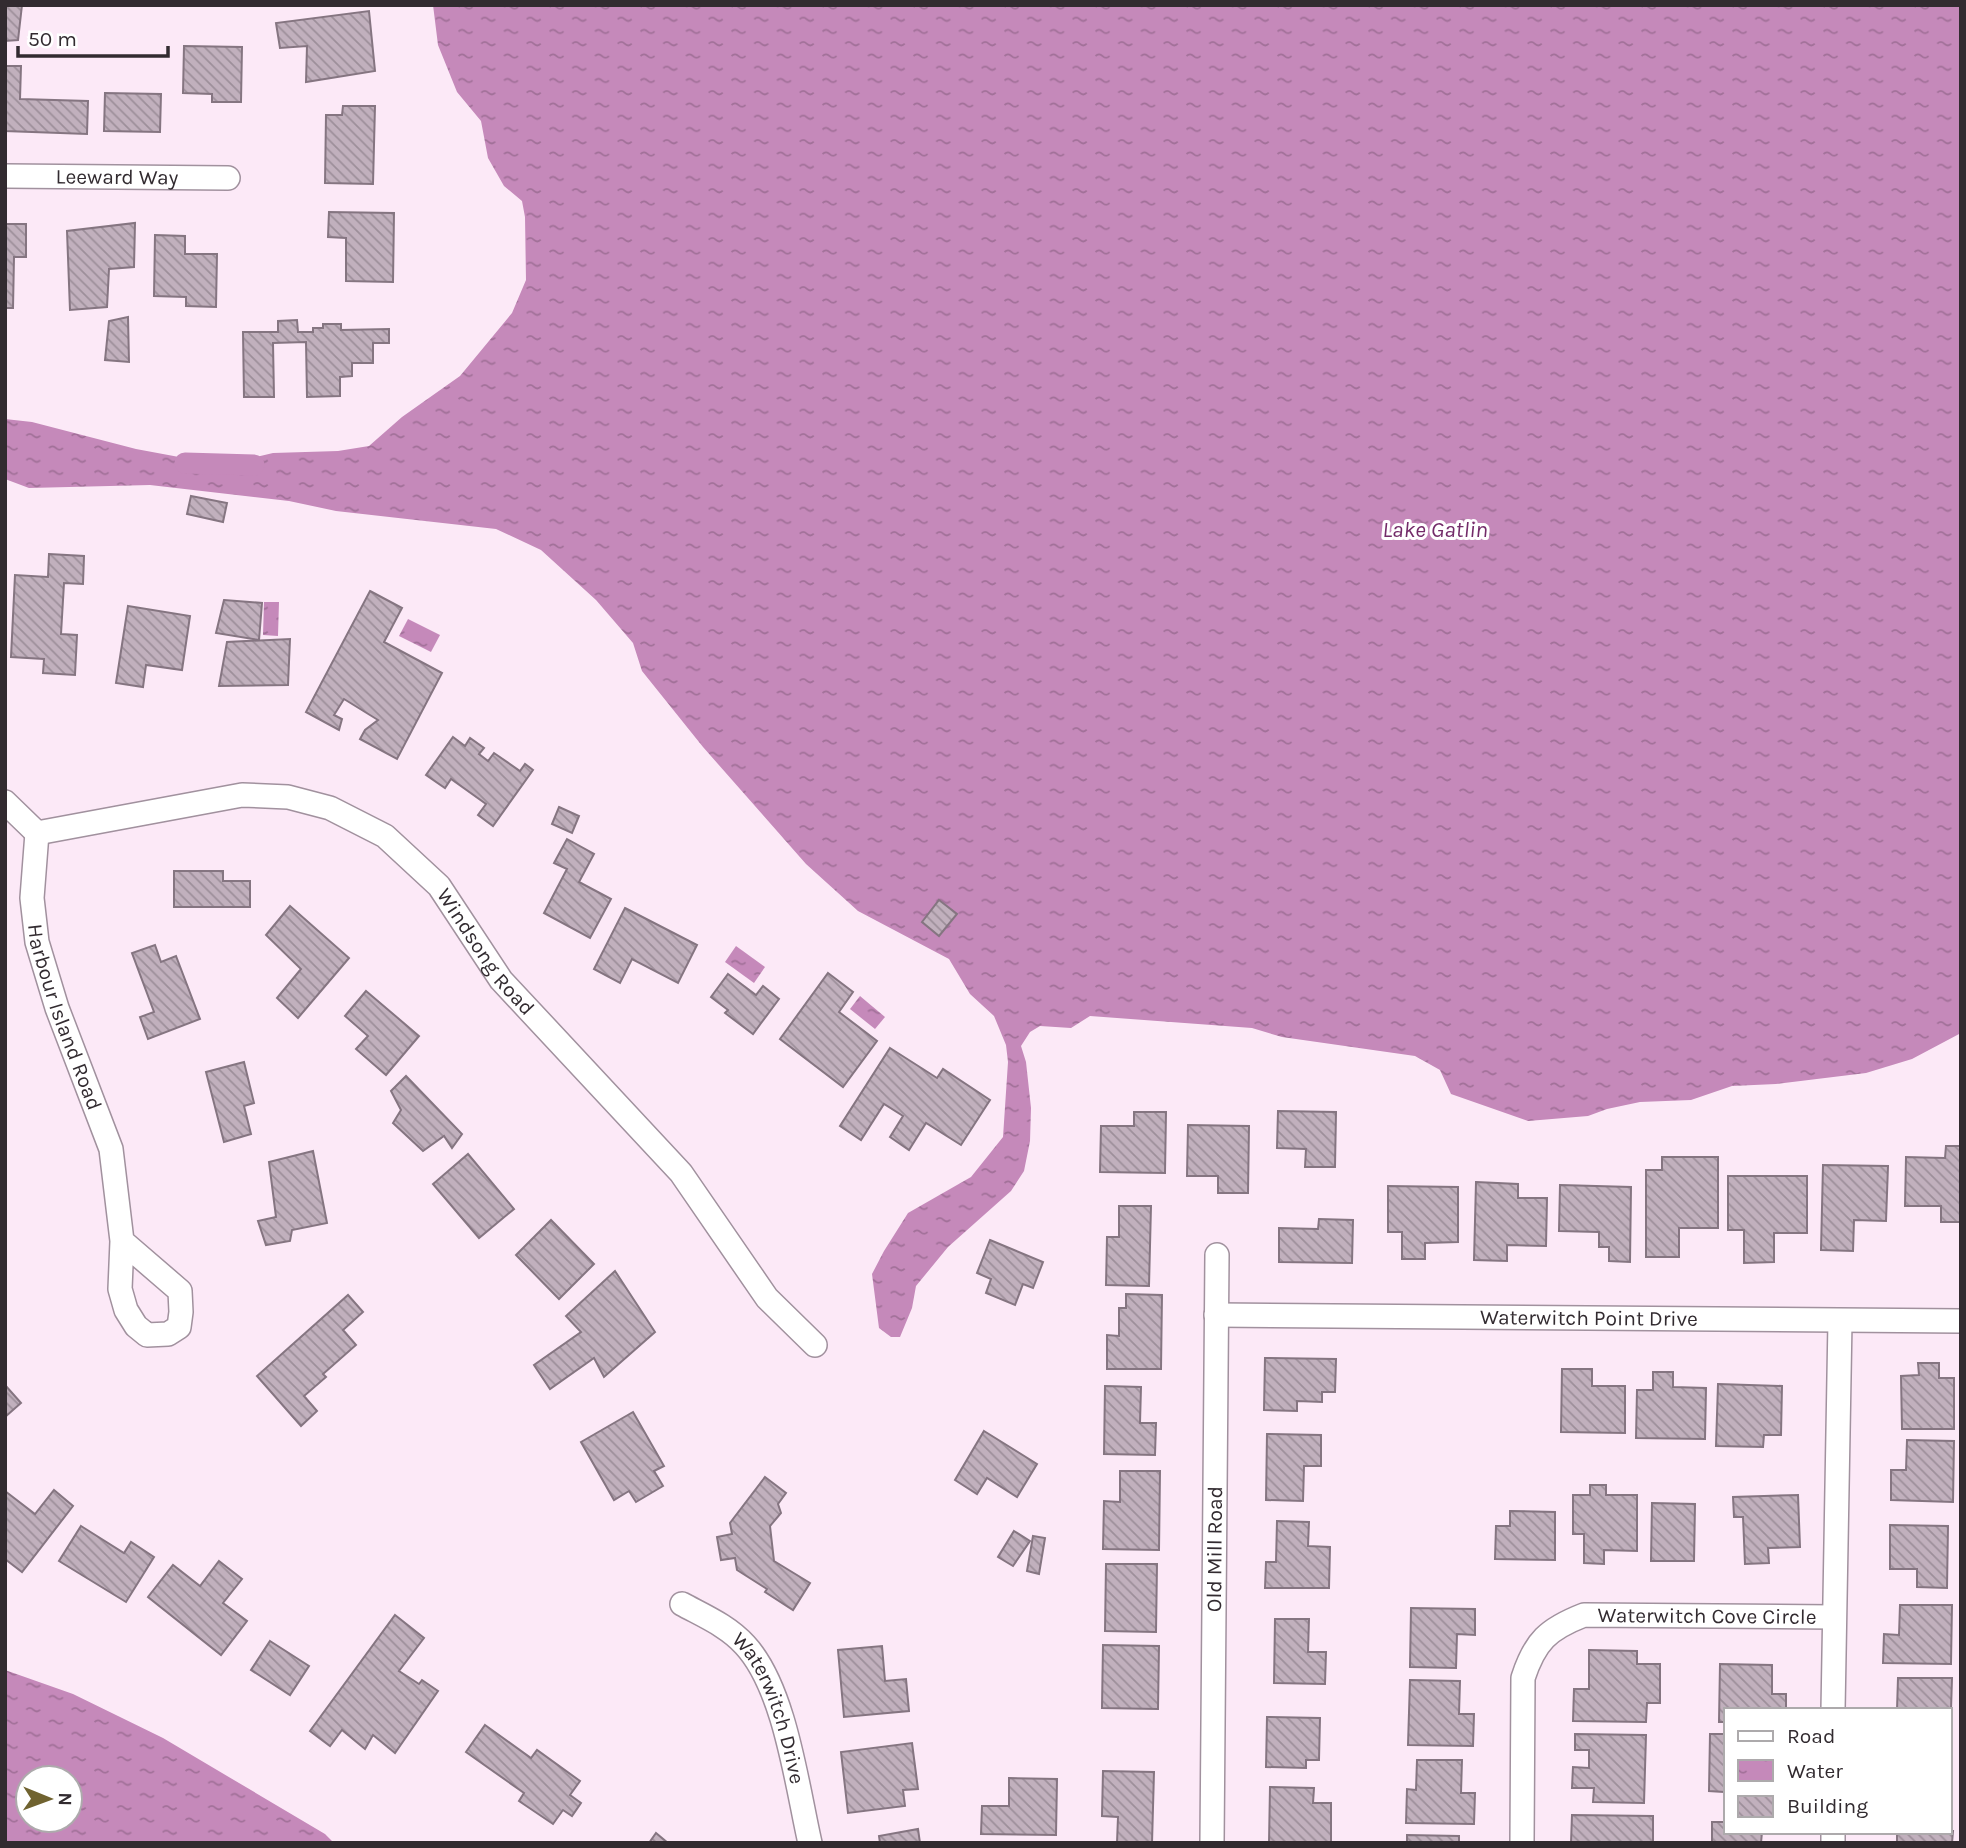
<svg xmlns="http://www.w3.org/2000/svg" width="1966" height="1848" viewBox="0 0 1966 1848" font-family="Karla,sans-serif">
<style>
.water{fill:url(#water-ripples);fill-rule:evenodd}
.lines{fill:none;stroke-linecap:round;stroke-linejoin:round}
.canal{stroke:#c589ba;stroke-width:21}
.building{fill:url(#building-back-hatch);stroke:#857581;stroke-width:2}
.minor-casing{stroke:#a1919e;stroke-width:26}
.minor{stroke:#fff;stroke-width:23}
.labels{text-anchor:middle;dominant-baseline:central;stroke-width:6;stroke-linejoin:round;paint-order:stroke}
.street-label{font-size:21px;fill:#322b30;stroke:#fff}
.water-label{font-size:23px;font-style:italic;fill:#732b69;stroke:#fff}
</style>
<defs>
<pattern id="water-ripples" width="26" height="14" patternUnits="userSpaceOnUse" patternTransform="scale(1.75)"><rect width="26" height="14" fill="#c589ba"/><path d="M2 4q2-2 4 0t4 0M15 11q2-2 4 0t4 0" fill="none" stroke="#a17098"/></pattern>
<pattern id="building-back-hatch" width="6" height="6" patternUnits="userSpaceOnUse" patternTransform="scale(1.75)"><rect width="6" height="6" fill="#c1b0bd"/><path d="M-1 5l2 2M0 0l6 6M5-1l2 2" fill="none" stroke="#9d8f9a"/></pattern>
</defs>
<rect width="100%" height="100%" fill="#fce9f7"/>
<!-- water -->
<g class="water">
<polygon points="433,5 1961,5 1961,1033 1912,1059 1866,1073 1776,1084 1732,1086 1691,1100 1640,1102 1607,1109 1588,1116 1528,1121 1451,1094 1440,1070 1415,1056 1282,1037 1252,1028 1090,1016 1071,1028 1040,1026 1030,1032 1021,1046 1026,1062 1031,1108 1030,1141 1024,1171 1011,1191 948,1247 916,1286 912,1308 900,1337 891,1337 879,1328 872,1274 884,1251 908,1213 971,1177 1003,1137 1008,1062 1006,1045 994,1016 970,994 949,959 858,911 806,864 703,747 642,671 633,643 596,600 541,550 496,529 336,511 289,501 150,485 29,488 5,479 5,419 32,422 136,449 222,465 273,453 338,451 369,446 402,417 460,376 512,313 526,280 525,217 522,201 504,186 488,158 481,121 457,92 438,45"/>
<polygon points="264,602 279,602 278,636 263,635"/>
<polygon points="408,619 440,635 431,652 399,636"/>
<polygon points="736,946 765,967 754,983 725,962"/>
<polygon points="860,996 885,1017 875,1029 850,1009"/>
<path d="M5 1670 73 1694 163 1738 325 1834 334 1843H5ZM70 1778V1820H28V1778Z"/>
</g>
<g class="lines">
<!-- canal -->
<polyline class="canal" points="185,463 254,465"/>
</g>
<!-- building -->
<g class="building">
<polygon points="5,5 22,5 18,40 5,41"/>
<polygon points="369,11 375,71 306,82 307,46 280,48 276,23"/>
<polygon points="184,46 242,47 241,102 212,102 212,94 183,93"/>
<polygon points="5,66 21,66 20,99 88,101 87,134 5,131"/>
<polygon points="105,93 161,94 160,132 104,131"/>
<polygon points="343,106 375,106 373,184 325,183 326,115 342,115"/>
<polygon points="329,212 394,213 393,282 346,281 346,238 328,237"/>
<polygon points="135,223 134,267 109,269 107,307 70,310 67,231"/>
<polygon points="5,224 26,224 26,257 14,257 13,308 5,308"/>
<polygon points="155,235 185,236 185,254 217,254 216,307 186,306 186,297 154,296"/>
<polygon points="128,317 129,362 105,360 109,321"/>
<polygon points="297,320 298,332 313,332 313,328 323,328 323,324 341,324 341,330 389,329 389,343 373,343 373,363 352,363 352,376 340,377 340,396 307,397 306,342 273,343 274,397 244,397 243,332 278,332 278,321"/>
<polygon points="191,496 227,503 223,522 187,514"/>
<polygon points="49,554 84,556 83,584 64,583 61,634 77,635 75,675 43,673 44,659 11,657 15,575 48,577"/>
<polygon points="370,591 402,608 384,642 442,673 397,759 360,739 365,730 378,720 344,699 334,715 342,719 339,730 306,712"/>
<polygon points="224,600 262,603 259,640 216,633"/>
<polygon points="128,606 190,616 182,670 146,665 143,687 116,683"/>
<polygon points="290,639 288,685 219,686 227,642"/>
<polygon points="453,737 465,746 470,738 484,748 479,754 488,761 494,753 520,771 525,764 533,770 493,826 478,815 486,804 451,779 445,788 426,775"/>
<polygon points="559,807 579,816 572,833 552,824"/>
<polygon points="567,839 594,854 579,882 611,899 590,938 544,913 567,869 554,863"/>
<polygon points="174,871 223,871 223,881 250,881 250,907 174,907"/>
<polygon points="939,900 957,914 939,936 922,922"/>
<polygon points="290,906 349,958 298,1018 277,998 301,969 266,935"/>
<polygon points="625,908 697,945 678,983 632,959 620,983 594,969"/>
<polygon points="155,945 161,962 176,956 200,1019 148,1039 140,1017 154,1012 132,953"/>
<polygon points="828,973 853,992 839,1012 877,1041 843,1087 780,1039"/>
<polygon points="728,974 756,995 763,986 779,999 753,1034 725,1013 728,1010 711,997"/>
<polygon points="366,991 419,1036 386,1075 356,1049 368,1036 345,1016"/>
<polygon points="890,1048 937,1078 943,1069 990,1100 961,1145 926,1123 909,1150 890,1137 903,1116 884,1104 861,1140 840,1126"/>
<polygon points="244,1062 254,1103 244,1106 251,1134 224,1142 206,1072"/>
<polygon points="406,1076 462,1134 452,1148 444,1136 423,1151 393,1123 401,1110 391,1091"/>
<polygon points="1278,1111 1336,1112 1335,1167 1305,1167 1306,1149 1277,1148"/>
<polygon points="1134,1112 1166,1112 1165,1173 1100,1172 1101,1126 1134,1126"/>
<polygon points="1188,1125 1249,1126 1248,1193 1218,1193 1218,1176 1187,1176"/>
<polygon points="1946,1146 1961,1146 1961,1222 1941,1222 1941,1206 1905,1206 1906,1157 1945,1158"/>
<polygon points="313,1151 327,1223 292,1230 290,1241 266,1245 258,1221 276,1217 269,1162"/>
<polygon points="468,1154 514,1209 479,1238 433,1184"/>
<polygon points="1662,1157 1718,1157 1718,1228 1679,1228 1679,1257 1646,1257 1646,1170 1662,1170"/>
<polygon points="1823,1165 1888,1166 1886,1221 1854,1220 1853,1251 1821,1250"/>
<polygon points="1728,1176 1807,1176 1807,1233 1774,1233 1774,1262 1744,1263 1744,1230 1728,1230"/>
<polygon points="1476,1182 1518,1184 1518,1198 1547,1198 1546,1246 1507,1245 1507,1261 1474,1260"/>
<polygon points="1560,1185 1631,1187 1630,1262 1609,1261 1609,1247 1599,1247 1599,1232 1559,1231"/>
<polygon points="1388,1186 1458,1187 1458,1242 1425,1243 1425,1259 1402,1259 1402,1232 1388,1232"/>
<polygon points="1119,1206 1151,1206 1149,1286 1106,1285 1107,1237 1119,1237"/>
<polygon points="1319,1219 1353,1220 1352,1263 1279,1262 1279,1228 1318,1229"/>
<polygon points="551,1220 594,1264 559,1299 516,1255"/>
<polygon points="990,1240 1043,1262 1033,1288 1023,1284 1015,1305 986,1293 991,1279 977,1273"/>
<polygon points="615,1271 655,1332 604,1377 594,1358 550,1389 534,1365 581,1332 566,1316"/>
<polygon points="1126,1294 1162,1295 1161,1369 1107,1369 1107,1335 1119,1336 1119,1308 1126,1308"/>
<polygon points="348,1295 363,1312 343,1330 356,1345 323,1374 326,1377 304,1396 317,1411 301,1426 257,1376"/>
<polygon points="1265,1358 1336,1359 1335,1392 1322,1392 1322,1402 1297,1401 1297,1411 1264,1410"/>
<polygon points="1918,1363 1939,1363 1939,1378 1954,1378 1954,1429 1902,1429 1901,1376 1919,1375"/>
<polygon points="1562,1369 1592,1369 1592,1386 1625,1386 1625,1433 1561,1432"/>
<polygon points="1653,1372 1673,1372 1673,1387 1706,1388 1705,1439 1636,1438 1637,1390 1653,1390"/>
<polygon points="1718,1384 1782,1386 1781,1435 1764,1435 1763,1447 1716,1446"/>
<polygon points="5,1385 21,1403 5,1417"/>
<polygon points="1105,1386 1141,1387 1140,1423 1156,1423 1155,1455 1104,1454"/>
<polygon points="633,1412 664,1466 654,1471 663,1486 636,1502 629,1491 614,1500 581,1442"/>
<polygon points="984,1431 1037,1464 1017,1497 987,1478 977,1494 955,1480"/>
<polygon points="1267,1434 1321,1435 1321,1466 1304,1466 1303,1501 1266,1500"/>
<polygon points="1907,1440 1954,1441 1953,1502 1891,1500 1891,1470 1906,1470"/>
<polygon points="1120,1471 1160,1471 1159,1550 1103,1549 1104,1501 1120,1502"/>
<polygon points="765,1477 786,1493 778,1504 781,1513 770,1526 774,1561 810,1583 793,1610 765,1592 767,1589 737,1570 735,1558 721,1560 717,1537 732,1534 730,1523"/>
<polygon points="1590,1485 1606,1485 1606,1495 1637,1495 1637,1551 1604,1550 1604,1564 1584,1563 1584,1534 1573,1534 1573,1495 1590,1495"/>
<polygon points="54,1490 73,1506 22,1572 5,1559 5,1491 35,1514"/>
<polygon points="1798,1495 1800,1547 1768,1548 1769,1563 1745,1564 1743,1517 1734,1517 1733,1497"/>
<polygon points="1652,1503 1695,1504 1694,1561 1651,1561"/>
<polygon points="1510,1511 1555,1512 1555,1560 1495,1559 1496,1526 1510,1526"/>
<polygon points="1277,1521 1309,1522 1308,1546 1330,1547 1329,1588 1265,1588 1266,1562 1276,1562"/>
<polygon points="1890,1525 1948,1526 1947,1588 1917,1587 1917,1569 1890,1569"/>
<polygon points="81,1526 124,1553 131,1542 154,1557 126,1602 59,1561"/>
<polygon points="1014,1531 1030,1541 1013,1566 998,1557"/>
<polygon points="1033,1536 1045,1538 1039,1574 1027,1571"/>
<polygon points="219,1561 242,1579 223,1603 247,1621 221,1655 148,1597 173,1565 200,1586"/>
<polygon points="1106,1564 1157,1564 1156,1632 1105,1631"/>
<polygon points="1900,1605 1952,1605 1951,1664 1883,1663 1884,1634 1899,1635"/>
<polygon points="1411,1608 1475,1609 1475,1635 1457,1634 1456,1668 1410,1667"/>
<polygon points="395,1615 424,1638 399,1671 419,1684 422,1680 438,1691 395,1753 373,1735 365,1749 342,1730 330,1746 310,1731"/>
<polygon points="1275,1619 1309,1619 1308,1652 1326,1652 1325,1684 1274,1683"/>
<polygon points="270,1641 309,1666 290,1695 251,1670"/>
<polygon points="1103,1645 1159,1646 1158,1709 1102,1708"/>
<polygon points="882,1646 885,1681 906,1679 909,1711 844,1717 838,1650"/>
<polygon points="1589,1650 1637,1651 1637,1664 1660,1664 1660,1703 1647,1703 1646,1722 1573,1721 1574,1689 1589,1689"/>
<polygon points="1720,1664 1772,1665 1772,1694 1786,1694 1786,1710 1726,1710 1726,1722 1719,1722"/>
<polygon points="1898,1678 1952,1678 1950,1743 1950,1710 1897,1710"/>
<polygon points="1410,1680 1460,1681 1459,1714 1474,1714 1473,1746 1408,1745"/>
<polygon points="1267,1717 1320,1718 1319,1760 1306,1760 1306,1768 1266,1767"/>
<polygon points="485,1725 531,1758 537,1750 580,1781 570,1795 581,1803 572,1816 563,1810 553,1824 519,1801 524,1793 466,1752"/>
<polygon points="1575,1734 1646,1735 1644,1803 1593,1802 1594,1788 1572,1788 1573,1767 1589,1768 1589,1750 1575,1750"/>
<polygon points="1710,1734 1726,1734 1726,1804 1724,1804 1724,1792 1709,1791"/>
<polygon points="912,1743 918,1789 903,1790 905,1806 848,1813 841,1752"/>
<polygon points="1417,1760 1462,1760 1461,1793 1475,1793 1474,1824 1406,1823 1407,1789 1416,1790"/>
<polygon points="1103,1771 1154,1772 1152,1843 1117,1843 1118,1817 1102,1816"/>
<polygon points="1009,1778 1057,1779 1056,1835 981,1834 982,1806 1009,1806"/>
<polygon points="1270,1787 1314,1788 1313,1803 1331,1803 1331,1843 1269,1843"/>
<polygon points="1572,1815 1653,1816 1653,1843 1571,1843"/>
<polygon points="1712,1822 1726,1822 1726,1832 1762,1832 1761,1843 1712,1843"/>
<polygon points="918,1829 920,1843 880,1843 879,1836"/>
<polygon points="1950,1831 1953,1831 1952,1843 1897,1843 1897,1832"/>
<polygon points="656,1833 668,1843 649,1843"/>
<polygon points="1407,1835 1459,1836 1459,1843 1407,1843"/>
</g>
<g class="lines">
<!-- minor casing -->
<g class="minor-casing">
<g id="minor">
<path id="s1" d="M5 176 228 178"/>
<polyline points="5,802 37,833"/>
<path id="s2" d="M37 833 242 795 288 797 330 808 385 836 439 886 501 980 681 1173 767 1298 815 1345"/>
<path id="s3" d="M37 833 32 898 37 942 57 1008 111 1149 122 1241 120 1289 126 1310 136 1326 147 1335 168 1334 179 1327 181 1312 180 1291 122 1241"/>
<path id="s4" d="M1216 1315 1961 1321"/>
<path id="s5" d="M682 1604C704 1616 728 1626 745 1645 785 1688 797 1786 810 1843"/>
<polyline points="1833,1710 1840,1321"/>
<path id="s6" d="M1212 1843 1217 1255"/>
<path id="s7" d="M1522 1843 1523 1678C1535 1641 1548 1629 1584 1615L1834 1617"/>
<polyline points="1833,1843 1833,1832"/>
</g>
</g>
<!-- minor -->
<use href="#minor" class="minor"/>
</g>
<g class="labels">
<!-- street labels -->
<g class="street-label">
<text stroke="none"><textPath href="#s1" startOffset="112">Leeward Way</textPath></text>
<text stroke="none"><textPath href="#s2" startOffset="514">Windsong Road</textPath></text>
<text stroke="none"><textPath href="#s3" startOffset="189">Harbour Island Road</textPath></text>
<text stroke="none"><textPath href="#s4" startOffset="373">Waterwitch Point Drive</textPath></text>
<text stroke="none"><textPath href="#s6" startOffset="294">Old Mill Road</textPath></text>
<text stroke="none"><textPath href="#s7" startOffset="380">Waterwitch Cove Circle</textPath></text>
<text stroke="none"><textPath href="#s5" startOffset="144">Waterwitch Drive</textPath></text>
</g>
<!-- water labels -->
<g class="water-label">
<text x="1435" y="529">Lake Gatlin</text>
</g>
</g>
<!-- border -->
<rect width="1966" height="1848" fill="none" stroke="#322b30" stroke-width="14"/>
<!-- legend -->
<rect x="1724" y="1708" width="228" height="126" fill="#ffffff" stroke="#adaaac" stroke-width="2"/>
<rect x="1738" y="1731" width="35" height="10" fill="#ffffff" stroke="#adaaac" stroke-width="2"/>
<text x="1787" y="1743" font-size="21" fill="#322b30">Road</text>
<rect x="1738" y="1760" width="35" height="21" fill="url(#water-ripples)" stroke="#adaaac" stroke-width="2"/>
<text x="1787" y="1778" font-size="21" fill="#322b30">Water</text>
<rect x="1738" y="1796" width="35" height="21" fill="url(#building-back-hatch)" stroke="#adaaac" stroke-width="2"/>
<text x="1787" y="1813" font-size="21" fill="#322b30">Building</text>
<!-- north arrow -->
<g transform="translate(49 1799) rotate(91)"><circle r="33" fill="#ffffff" stroke="#adaaac" stroke-width="2"/>
<path d="M0-5L12 26L0 18L-12 26Z" fill="#706330"/>
<text y="-10" font-size="19" font-weight="bold" text-anchor="middle" fill="#322b30">N</text>
</g>
<!-- scale -->
<path d="M18 46v10h150v-10" fill="none" stroke="#322b30" stroke-width="3.5"/>
<text x="28" y="46" font-size="21" fill="#322b30" stroke="#ffffff" stroke-width="5" paint-order="stroke">50 m</text>
</svg>
